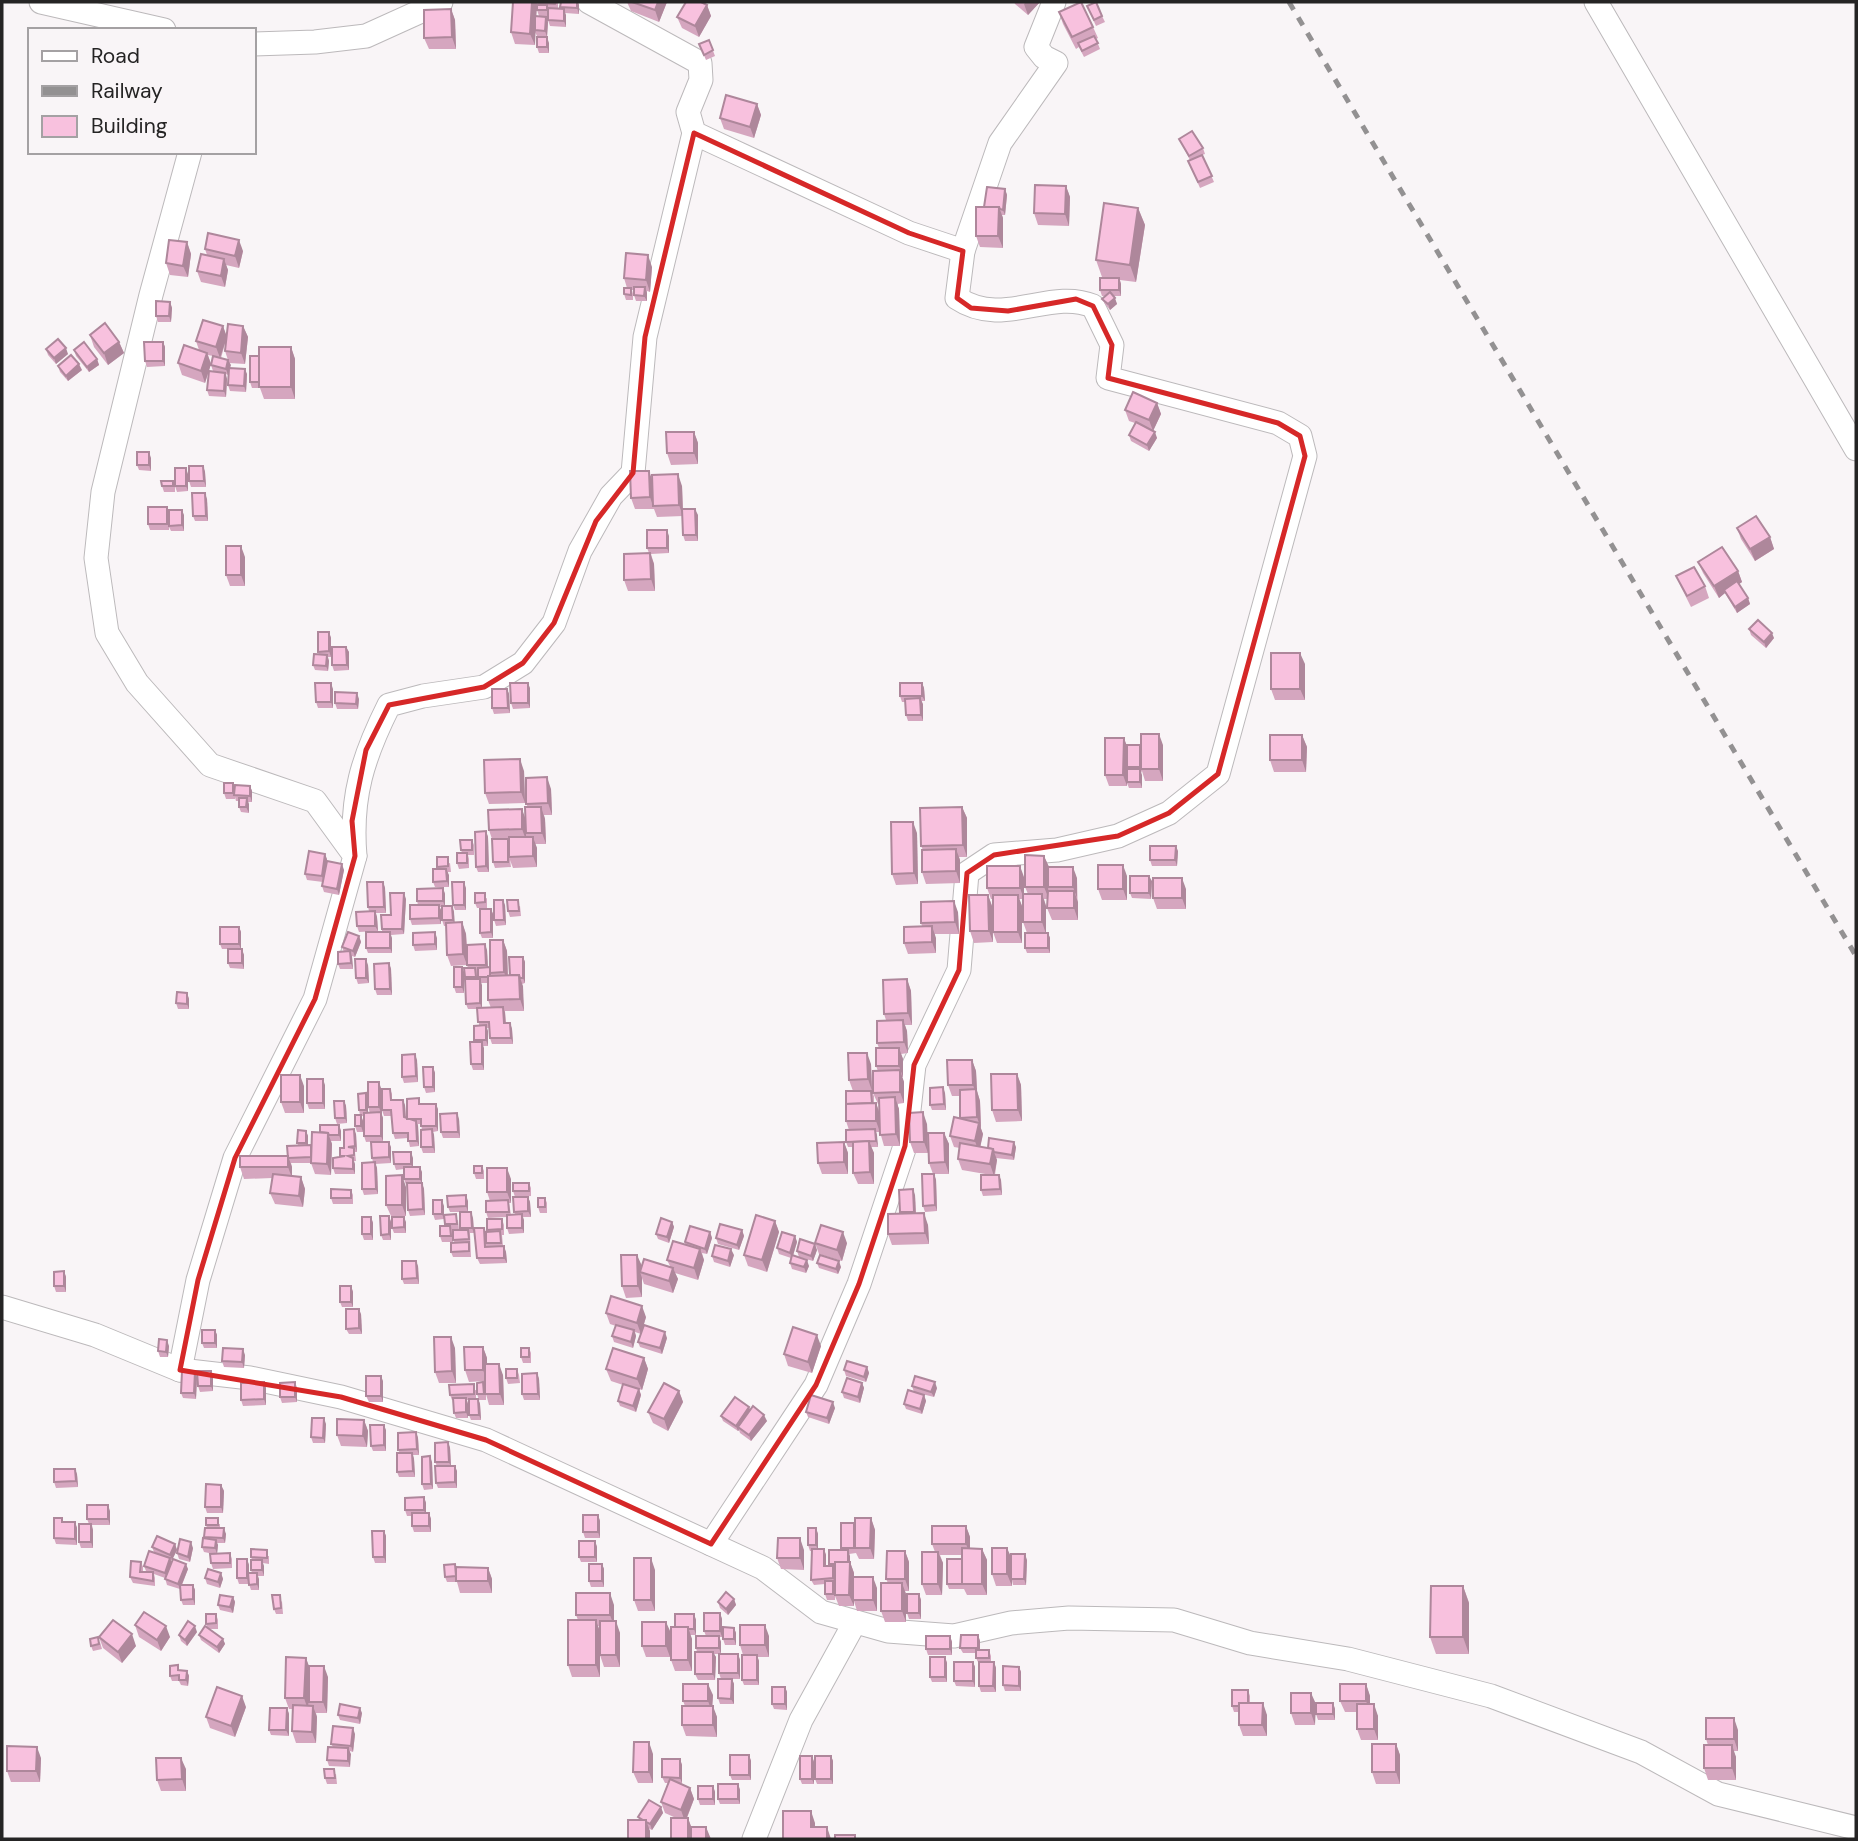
<svg xmlns="http://www.w3.org/2000/svg" width="1858" height="1841" viewBox="0 0 1858 1841" font-family="'DM Sans',sans-serif">
<style>
.lines{fill:none;stroke-linecap:round;stroke-linejoin:round}
.street-casing{stroke:#bcb9bb;stroke-width:25}
.street{stroke:#fff;stroke-width:23}
.rail{stroke:#939192;stroke-width:5;stroke-dasharray:9 9;stroke-linecap:butt}
.wall{fill:#d5a6bf;fill-rule:evenodd}
.shaded-wall{fill:#ae879b}
.building{fill:#f8c1de;stroke:#ae879b;stroke-width:2}
.marked{fill:none;stroke:#d62828;stroke-width:5;stroke-linejoin:round}
</style>
<rect width="100%" height="100%" fill="#f9f5f7"/>
<g class="lines">
<!-- street casing -->
<g class="street-casing">
<g id="street">
<polyline points="41,2 164,30"/>
<path d="M589 2 700 63 701 80 688 112 694 133 909 233 963 251 957 298C1003 329 1049 288 1093 306L1112 345 1108 378 1278 423 1300 436 1305 456 1218 774 1169 813 1118 836 1057 850 994 855 967 873 959 970 914 1065 905 1146 859 1284 816 1385 711 1544"/>
<polyline points="1596,2 1856,449"/>
<polyline points="254,44 315,42 366,36 441,2"/>
<polyline points="963,251 1000,143 1056,63 1044,57 1036,47 1054,2"/>
<path d="M355 856C350 797 363 757 389 705L423 696 484 687 523 663 554 623 580 551 611 496 633 473 645 337 694 133"/>
<polyline points="2,1307 95,1335 180,1370 250,1378 341,1397 486,1440 763,1568 821,1612 888,1631 954,1636 1011,1623 1069,1618 1174,1620 1250,1643 1348,1659 1491,1696 1641,1752 1718,1794 1856,1828"/>
<polyline points="180,1370 198,1280 235,1158 315,999 355,856 315,801 210,765 137,683 107,633 96,558 103,492 151,295 190,152"/>
<polyline points="754,1839 801,1720 855,1622"/>
</g>
</g>
<!-- street -->
<use href="#street" class="street"/>
<!-- rail -->
<polyline class="rail" points="1289,2 1856,956"/>
</g>
<!-- wall -->
<g class="wall">
<polygon points="537,2 536,16 546,17 548,22 547,37 537,36 535,32 535,45 515,44 511,32"/>
<polygon points="538,2 558,2 558,9 561,9 561,2 578,2 579,5 579,14 565,13 566,27 550,26 548,20 548,16 539,16 537,10 538,5"/>
<polygon points="627,2 667,2 659,22 631,11"/>
<polygon points="1014,2 1040,2 1028,15 1015,4"/>
<polygon points="707,5 711,16 699,37 682,28 677,17"/>
<polygon points="1087,6 1102,16 1105,22 1096,26"/>
<polygon points="451,9 455,20 456,49 429,49 424,38"/>
<polygon points="1059,12 1093,27 1098,38 1096,39 1100,49 1084,57 1079,47 1076,49 1063,24"/>
<polygon points="709,40 715,56 706,60 699,44"/>
<polygon points="549,43 549,53 539,53 537,47"/>
<polygon points="757,104 761,115 754,138 724,129 720,118"/>
<polygon points="1179,139 1203,148 1205,154 1202,155 1214,182 1200,188 1188,161 1190,160"/>
<polygon points="1066,186 1070,197 1069,226 1038,225 1034,213"/>
<polygon points="1005,189 1007,195 1005,215 1002,215 1003,218 1003,248 980,247 976,236 984,207"/>
<polygon points="1138,208 1145,225 1136,282 1120,280 1121,284 1121,296 1113,296 1117,304 1110,310 1105,304 1102,299 1106,296 1102,296 1100,290 1107,278 1102,277 1096,260"/>
<polygon points="187,242 191,254 188,277 170,275 166,263"/>
<polygon points="205,249 243,251 239,268 226,265 228,270 225,287 201,282 197,271 207,255"/>
<polygon points="652,267 650,292 647,291 647,301 636,301 634,295 634,290 632,290 633,294 633,300 626,300 624,294 627,288 624,278"/>
<polygon points="170,302 172,308 171,322 158,322 156,316"/>
<path d="M223 326 226 336 243 326 248 337 245 364 229 363 230 368 247 374 246 392 230 391 228 385V375L226 374 227 379 226 397 209 396 207 390 219 372 213 371 211 365 213 356 208 355 211 364 205 383 182 375 178 363 199 350 196 341ZM226 340 225 351 228 360 221 358Z"/>
<polygon points="90,335 119,342 124,353 108,365 94,347"/>
<polygon points="163,342 165,347 165,366 147,367 145,361"/>
<polygon points="291,347 295,359 295,399 264,399 260,388 252,388 250,382 259,356"/>
<polygon points="46,349 68,354 56,364 48,355"/>
<polygon points="74,350 97,359 99,365 89,372 76,356"/>
<polygon points="58,366 82,370 68,381 60,372"/>
<polygon points="1157,403 1161,414 1153,431 1157,438 1149,451 1131,441 1129,435 1135,423 1129,421 1125,410"/>
<polygon points="694,432 698,443 698,464 671,465 667,453"/>
<polygon points="151,458 151,471 139,470 137,465"/>
<polygon points="203,466 205,472 206,487 191,487 189,481"/>
<polygon points="188,474 188,491 177,492 175,486"/>
<polygon points="652,480 682,486 683,509 698,515 698,541 685,541 683,535 683,516 657,517 654,509 635,509 631,498"/>
<polygon points="173,481 175,486 175,492 164,492 162,486"/>
<polygon points="207,499 208,521 195,521 193,516"/>
<polygon points="167,507 169,511 184,515 184,531 171,531 169,527 169,530 150,530 148,524"/>
<polygon points="1737,528 1770,537 1774,549 1755,561 1741,539"/>
<polygon points="669,536 669,553 651,554 654,564 655,591 628,591 624,580 649,553 647,548"/>
<polygon points="245,557 245,586 230,586 226,575"/>
<polygon points="1698,562 1738,571 1742,582 1739,584 1748,598 1750,604 1737,613 1725,593 1719,598 1703,573"/>
<polygon points="1676,576 1705,586 1709,598 1691,607 1681,587"/>
<polygon points="1749,629 1774,638 1766,648 1751,635"/>
<polygon points="329,632 331,638 331,657 328,657 329,661 328,671 315,670 313,665 319,655 318,652"/>
<polygon points="346,647 349,652 349,670 334,671 332,665"/>
<polygon points="1305,664 1305,700 1275,700 1271,689"/>
<polygon points="922,683 924,688 925,701 922,701 923,721 908,721 906,715 905,702 902,702 900,696"/>
<polygon points="530,688 530,708 513,709 511,703"/>
<polygon points="333,689 333,708 318,708 316,702"/>
<polygon points="507,689 509,694 510,713 494,714 492,708"/>
<polygon points="359,699 358,709 337,709 335,703"/>
<polygon points="1302,735 1307,747 1306,772 1274,772 1270,760"/>
<polygon points="1124,738 1127,748 1140,745 1141,748 1163,745 1163,781 1145,781 1142,771 1141,773 1142,788 1129,788 1127,783 1127,786 1109,786 1105,775"/>
<polygon points="524,771 525,803 489,804 485,793"/>
<polygon points="233,783 234,788 250,786 252,791 252,802 248,802 249,813 241,812 239,807 239,801 236,801 235,797 235,799 226,799 224,793"/>
<polygon points="551,789 552,815 544,815 545,819 546,844 535,844 537,848 537,867 513,868 510,860 511,867 495,868 493,862 492,839 489,830 525,819 528,807 526,804"/>
<polygon points="962,807 967,818 967,857 959,857 960,860 960,883 926,884 922,872 923,850 921,846"/>
<polygon points="486,831 488,837 489,872 478,872 476,867"/>
<polygon points="917,833 918,884 896,885 892,874"/>
<polygon points="472,840 474,845 474,855 468,855 469,859 469,868 459,869 457,863 462,853 461,850"/>
<polygon points="1178,851 1177,866 1152,866 1150,860"/>
<polygon points="1044,856 1049,867 1077,878 1078,920 1052,920 1047,908 1048,899 1044,899 1046,906 1046,933 1048,933 1050,938 1050,953 1027,953 1025,948 1027,933 1023,922 1023,899 1019,899 1022,906 1022,943 997,943 993,932 993,942 974,943 970,931 988,895 992,906 993,899 991,899 987,888 1024,877 1024,894 1028,894 1025,887"/>
<polygon points="327,859 327,861 344,870 339,895 324,892 322,886 323,882 307,880 305,874"/>
<polygon points="450,863 451,872 448,872 449,887 435,887 433,882 438,869 437,867"/>
<polygon points="1127,876 1127,900 1102,900 1098,889"/>
<polygon points="1152,881 1151,899 1132,898 1130,893"/>
<polygon points="383,882 385,888 386,913 376,913 377,917 378,931 359,932 357,926 369,911 368,907"/>
<path d="M443 888 445 894V906H452L454 912V923L462 922 466 934 467 945 487 950 488 967H490L503 940 507 951 508 975H510L523 957 525 962V983L522 984 524 1011H505L506 1023H510L512 1029 513 1044H492L490 1038 489 1028H487L488 1046H483L484 1070H473L471 1064 475 1042 474 1040 479 1025 478 1009H468L466 1004 465 977 468 968 467 965 451 966 447 955 446 926H444L442 920V907H439L441 910V924L412 925 410 919 418 905 417 901ZM481 983H488V1000L491 1008H482Z"/>
<polygon points="466,888 466,910 455,910 453,905"/>
<polygon points="1186,889 1186,909 1157,909 1153,898"/>
<polygon points="487,898 487,908 477,908 475,903"/>
<polygon points="406,899 404,934 391,935 392,953 368,953 366,948 382,932 382,929 391,915"/>
<polygon points="505,905 506,925 496,926 494,920"/>
<polygon points="520,906 521,916 510,917 508,911"/>
<polygon points="491,909 493,914 493,938 482,938 480,933"/>
<polygon points="958,912 959,934 935,934 936,953 908,954 904,943 922,926 921,923"/>
<polygon points="239,927 241,932 241,949 244,955 244,969 230,968 228,963 228,949 222,949 220,944"/>
<polygon points="359,936 361,942 355,957 352,956 353,969 340,969 338,964 344,952 342,947"/>
<polygon points="437,938 437,950 415,951 413,945"/>
<polygon points="389,963 391,969 392,995 377,995 375,989"/>
<polygon points="368,965 369,983 358,984 356,978"/>
<polygon points="462,967 464,972 464,993 456,993 454,987"/>
<polygon points="907,979 911,991 912,1025 905,1025 907,1031 908,1053 901,1054 903,1059 903,1077 902,1077 904,1082 904,1103 897,1104 899,1109 900,1146 884,1146 880,1132 876,1132 878,1147 871,1147 874,1153 874,1184 858,1184 853,1173 853,1147 848,1147 846,1142 849,1130 846,1121 853,1091 849,1080 871,1064 872,1091 871,1091 874,1096 874,1103 876,1103 880,1113 879,1104 878,1104 873,1093 878,1071 876,1066 879,1048 877,1043 886,1020 884,1014"/>
<polygon points="187,993 189,999 189,1009 178,1009 176,1003"/>
<polygon points="417,1060 418,1082 404,1083 402,1077"/>
<polygon points="972,1060 976,1071 977,1091 980,1101 981,1129 983,1134 980,1147 988,1148 1016,1147 1014,1160 996,1158 997,1160 995,1175 1001,1180 1002,1195 983,1196 981,1190 991,1175 962,1170 958,1159 960,1148 954,1147 950,1136 961,1119 960,1096 952,1096 948,1085"/>
<polygon points="433,1067 435,1073 435,1092 426,1093 424,1087"/>
<polygon points="1017,1074 1021,1085 1022,1121 996,1122 992,1110"/>
<polygon points="325,1085 325,1109 309,1109 307,1103"/>
<polygon points="304,1086 304,1113 285,1113 281,1102"/>
<polygon points="381,1088 381,1113 383,1118 383,1141 366,1142 364,1136 364,1116 361,1116 363,1121 363,1132 357,1132 355,1126 360,1115 359,1110 366,1093 368,1099 368,1113 370,1113 368,1107"/>
<polygon points="390,1089 392,1094 392,1100 405,1105 406,1118 407,1118 421,1104 438,1109 438,1131 433,1132 434,1135 435,1153 423,1153 421,1147 422,1130 421,1124 418,1124 419,1146 410,1147 408,1138 395,1139 393,1133 391,1116 384,1116 382,1110"/>
<polygon points="945,1093 946,1110 932,1110 930,1105"/>
<polygon points="344,1101 346,1106 347,1123 337,1124 335,1118"/>
<polygon points="459,1119 460,1138 443,1138 441,1132"/>
<polygon points="927,1124 928,1153 914,1153 910,1142"/>
<polygon points="339,1125 341,1131 341,1141 331,1141 332,1144 331,1175 315,1174 311,1163 291,1163 292,1167 292,1176 301,1177 305,1189 303,1207 275,1204 270,1193 272,1178 244,1179 240,1167 287,1156 298,1145 297,1143 306,1131 308,1136 308,1145 311,1145 320,1132"/>
<polygon points="944,1133 949,1144 949,1174 933,1174 929,1163"/>
<polygon points="356,1134 357,1152 355,1152 356,1161 354,1161 355,1174 335,1174 333,1168 344,1148"/>
<polygon points="844,1142 848,1153 848,1174 822,1174 818,1163"/>
<polygon points="391,1147 391,1163 375,1164 377,1168 378,1194 364,1195 362,1189 373,1162 372,1158"/>
<polygon points="413,1158 413,1167 422,1172 422,1183 424,1189 425,1215 410,1216 408,1210 407,1184 406,1185 404,1179 404,1169 396,1170 394,1164"/>
<polygon points="482,1166 484,1171 484,1179 476,1179 474,1173"/>
<polygon points="934,1174 936,1180 937,1211 925,1212 923,1206"/>
<polygon points="511,1179 511,1203 509,1203 511,1215 515,1214 514,1212 528,1197 530,1202 531,1217 523,1217 524,1233 509,1234 507,1228 507,1217 488,1218 486,1212 490,1201 487,1192"/>
<polygon points="529,1183 531,1188 531,1196 515,1197 513,1191"/>
<polygon points="406,1187 406,1216 391,1216 386,1205"/>
<polygon points="351,1190 353,1195 353,1204 333,1204 331,1198"/>
<polygon points="915,1195 916,1214 928,1225 929,1244 892,1245 888,1234 900,1214 900,1212"/>
<polygon points="545,1198 547,1203 547,1213 540,1213 538,1207"/>
<polygon points="468,1201 468,1212 450,1212 448,1207"/>
<polygon points="444,1206 444,1219 435,1220 433,1214"/>
<polygon points="389,1216 391,1222 391,1240 383,1240 381,1235"/>
<polygon points="371,1217 373,1223 373,1240 364,1240 362,1234"/>
<polygon points="473,1218 474,1233 470,1233 471,1257 453,1257 451,1252 455,1243 453,1240 461,1230 460,1228"/>
<polygon points="502,1219 504,1225 504,1235 502,1235 503,1246 506,1252 507,1263 480,1264 477,1258 484,1228 486,1232 488,1232 487,1230"/>
<polygon points="458,1220 459,1230 452,1230 453,1242 442,1242 440,1236 445,1226 445,1224"/>
<polygon points="775,1221 779,1232 767,1272 748,1266 744,1255"/>
<polygon points="406,1222 406,1233 394,1233 392,1228"/>
<polygon points="672,1222 674,1227 669,1243 658,1239 656,1234"/>
<polygon points="742,1230 744,1236 739,1250 718,1244 716,1238"/>
<polygon points="710,1232 712,1238 707,1254 702,1253 704,1260 698,1280 675,1273 678,1279 673,1293 644,1284 642,1278 642,1297 626,1298 622,1286 642,1267 670,1266 667,1260 685,1244 685,1242"/>
<polygon points="795,1236 797,1242 793,1255 809,1266 806,1273 792,1269 790,1263 791,1258 779,1254 777,1248"/>
<polygon points="815,1243 847,1243 842,1261 819,1254"/>
<polygon points="817,1250 813,1261 799,1257 797,1251"/>
<polygon points="734,1255 730,1267 714,1262 712,1256"/>
<polygon points="817,1263 841,1267 838,1274 819,1268"/>
<polygon points="418,1266 419,1284 404,1284 402,1279"/>
<polygon points="64,1271 66,1277 66,1292 56,1292 54,1286"/>
<polygon points="351,1286 353,1292 353,1307 342,1307 340,1302"/>
<polygon points="606,1313 646,1317 641,1334 635,1332 636,1336 633,1348 614,1342 612,1336 616,1326 610,1324"/>
<polygon points="361,1314 362,1334 349,1334 346,1329"/>
<polygon points="215,1330 217,1335 217,1348 204,1348 202,1343"/>
<polygon points="667,1338 662,1354 640,1347 638,1342"/>
<polygon points="169,1346 168,1357 160,1357 158,1351"/>
<polygon points="821,1346 812,1373 788,1366 784,1354"/>
<polygon points="483,1347 487,1358 487,1364 503,1375 504,1405 489,1405 486,1394 486,1400 479,1400 477,1394 485,1388 485,1381 469,1382 465,1370"/>
<polygon points="455,1348 456,1383 439,1383 435,1372"/>
<polygon points="529,1348 531,1353 531,1363 523,1363 521,1357"/>
<polygon points="245,1355 244,1368 224,1367 222,1361"/>
<polygon points="644,1358 648,1369 642,1390 639,1389 641,1395 636,1412 620,1406 618,1401 623,1385 611,1381 606,1369"/>
<polygon points="867,1367 869,1373 866,1382 846,1376 844,1370"/>
<polygon points="517,1369 519,1375 520,1383 508,1384 506,1378"/>
<polygon points="211,1371 213,1377 213,1391 200,1392 198,1386"/>
<polygon points="537,1373 539,1379 540,1400 524,1400 522,1394"/>
<polygon points="197,1377 196,1399 183,1398 181,1393"/>
<polygon points="383,1381 383,1402 369,1402 366,1396"/>
<polygon points="264,1382 266,1388 266,1405 243,1406 241,1400"/>
<polygon points="862,1383 864,1388 860,1403 844,1398 842,1392"/>
<polygon points="912,1386 937,1388 934,1397 914,1392"/>
<polygon points="297,1388 297,1402 282,1403 280,1397"/>
<polygon points="476,1390 476,1399 478,1399 480,1404 481,1420 471,1420 469,1415 469,1400 467,1400 468,1404 468,1418 456,1418 454,1413 453,1400 452,1400 450,1395"/>
<polygon points="679,1391 683,1402 668,1431 653,1423 648,1412"/>
<polygon points="924,1395 926,1401 922,1414 906,1409 904,1404"/>
<polygon points="749,1407 750,1410 767,1421 751,1441 740,1433 739,1430 738,1431 723,1421 721,1416"/>
<polygon points="835,1408 829,1424 808,1417 806,1412"/>
<polygon points="364,1420 368,1431 367,1447 341,1446 337,1435"/>
<polygon points="326,1424 325,1443 313,1443 311,1437"/>
<polygon points="386,1430 386,1451 373,1451 371,1446"/>
<polygon points="416,1432 418,1438 419,1455 413,1455 414,1459 415,1477 399,1477 397,1472 400,1453 398,1450"/>
<polygon points="448,1442 450,1448 451,1466 457,1471 457,1488 438,1488 436,1483 437,1466 435,1462"/>
<polygon points="432,1462 433,1489 424,1490 422,1484"/>
<polygon points="77,1474 78,1487 56,1488 54,1482"/>
<polygon points="221,1485 224,1491 223,1513 207,1513 205,1507"/>
<polygon points="424,1497 426,1503 426,1513 429,1513 431,1519 431,1532 414,1532 412,1526 412,1516 407,1516 405,1510"/>
<polygon points="110,1511 110,1525 92,1525 93,1530 93,1548 81,1548 79,1542 89,1524 87,1519"/>
<polygon points="598,1515 600,1521 600,1538 585,1538 583,1532"/>
<polygon points="871,1518 875,1530 874,1559 859,1559 856,1553 849,1554 850,1562 854,1573 854,1577 877,1588 877,1611 857,1611 854,1601 854,1606 839,1606 835,1596 835,1600 827,1600 825,1594 825,1584 814,1585 811,1580 812,1551 810,1551 808,1545 816,1528 818,1534 818,1549 824,1549 826,1555 826,1566 830,1566 829,1564 842,1550 841,1548 854,1523"/>
<polygon points="64,1522 75,1522 77,1528 77,1545 56,1544 54,1538"/>
<polygon points="220,1524 220,1528 226,1534 225,1543 217,1543 218,1545 217,1554 230,1553 232,1559 232,1568 213,1569 211,1563 214,1554 204,1552 202,1547 205,1539 204,1537 207,1528 206,1525"/>
<polygon points="966,1526 970,1537 970,1548 982,1549 987,1560 987,1595 967,1595 964,1589 949,1589 947,1584 962,1559 962,1555 940,1555 943,1563 942,1595 926,1595 922,1584 935,1552 932,1544"/>
<polygon points="384,1531 386,1536 386,1563 375,1563 373,1557"/>
<polygon points="595,1541 597,1547 597,1562 581,1562 579,1557"/>
<polygon points="175,1544 177,1550 172,1560 171,1560 171,1562 188,1569 182,1585 193,1585 195,1590 195,1605 183,1605 181,1600 180,1589 167,1585 165,1578 154,1574 155,1578 155,1586 133,1583 130,1577 141,1562 143,1567 143,1572 146,1571 144,1566 154,1552 152,1547"/>
<polygon points="193,1548 190,1562 179,1559 177,1553"/>
<polygon points="804,1550 804,1570 781,1569 777,1558"/>
<polygon points="905,1551 909,1562 909,1591 905,1591 906,1594 906,1622 885,1622 881,1611 888,1583 886,1579"/>
<polygon points="269,1556 269,1564 263,1563 264,1576 258,1576 259,1590 251,1590 249,1584 239,1584 237,1578 247,1559 249,1565 249,1573 252,1573 251,1570 252,1560 251,1557"/>
<polygon points="1011,1559 1027,1560 1026,1585 1013,1585 1012,1580 1012,1586 996,1586 992,1574"/>
<polygon points="455,1564 456,1567 488,1568 492,1579 492,1593 460,1593 457,1582 447,1582 445,1577"/>
<polygon points="602,1564 604,1569 604,1587 591,1587 589,1581"/>
<polygon points="655,1570 655,1611 638,1611 634,1600"/>
<polygon points="221,1573 223,1579 220,1588 207,1584 205,1578"/>
<polygon points="1463,1586 1469,1603 1469,1654 1436,1654 1430,1637"/>
<polygon points="919,1594 921,1600 921,1619 909,1619 907,1613"/>
<polygon points="233,1597 235,1602 233,1613 220,1610 218,1605"/>
<polygon points="734,1599 736,1605 728,1615 720,1608 718,1602"/>
<polygon points="282,1601 283,1614 276,1614 274,1609"/>
<polygon points="614,1605 614,1621 620,1633 620,1667 604,1667 600,1655 600,1626 598,1626 600,1632 600,1677 572,1677 568,1665 578,1620 576,1615"/>
<polygon points="720,1613 722,1619 722,1637 719,1637 721,1642 721,1654 714,1654 716,1657 715,1680 698,1680 695,1674 697,1652 696,1648 706,1636 704,1631"/>
<polygon points="216,1614 218,1620 218,1629 210,1629 223,1639 225,1644 219,1653 201,1640 199,1635 207,1627 206,1624"/>
<polygon points="694,1614 696,1620 696,1635 690,1635 692,1639 692,1671 675,1671 671,1660 675,1627"/>
<polygon points="135,1625 170,1637 161,1651 139,1637"/>
<polygon points="734,1628 736,1633 736,1645 725,1645 723,1639"/>
<polygon points="197,1632 187,1646 181,1641 179,1635"/>
<polygon points="671,1633 670,1657 646,1657 642,1646"/>
<polygon points="978,1635 980,1641 980,1650 989,1650 991,1656 991,1662 994,1662 996,1668 996,1692 981,1692 979,1686 979,1664 976,1658 976,1653 963,1653 960,1648"/>
<polygon points="769,1636 769,1657 757,1657 759,1661 759,1685 744,1685 742,1680 743,1655 740,1645"/>
<polygon points="950,1636 952,1642 952,1655 928,1655 926,1649"/>
<polygon points="99,1637 136,1646 122,1663 103,1648"/>
<polygon points="100,1642 102,1649 93,1651 91,1646"/>
<polygon points="738,1654 740,1660 740,1679 732,1679 734,1684 734,1704 720,1704 718,1698 721,1679 719,1673"/>
<polygon points="945,1657 947,1663 947,1682 932,1682 930,1677"/>
<polygon points="306,1658 309,1667 328,1677 327,1713 316,1713 317,1717 316,1743 296,1743 292,1731 293,1709 289,1709 285,1698"/>
<polygon points="973,1662 975,1667 975,1687 956,1686 954,1681"/>
<polygon points="1019,1667 1021,1672 1021,1691 1005,1691 1003,1685"/>
<polygon points="180,1670 187,1671 189,1676 188,1686 181,1685 179,1681 172,1681 170,1676"/>
<polygon points="1366,1684 1370,1696 1370,1704 1378,1716 1378,1740 1361,1740 1357,1729 1357,1712 1345,1712 1340,1701"/>
<polygon points="785,1687 787,1692 787,1710 774,1709 772,1704"/>
<polygon points="1248,1690 1250,1696 1250,1703 1267,1715 1267,1736 1243,1736 1239,1725 1239,1712 1234,1712 1232,1706"/>
<polygon points="1311,1693 1315,1725 1295,1725 1291,1713"/>
<polygon points="713,1695 712,1706 717,1717 717,1737 686,1736 682,1725 685,1706 683,1701"/>
<polygon points="1333,1703 1335,1709 1335,1720 1318,1720 1316,1714"/>
<polygon points="246,1707 235,1737 210,1728 206,1717"/>
<polygon points="287,1708 289,1714 289,1736 271,1735 269,1730"/>
<polygon points="362,1713 360,1724 340,1720 338,1715"/>
<polygon points="1738,1730 1738,1751 1733,1751 1736,1757 1736,1780 1708,1780 1704,1768 1708,1745 1706,1739"/>
<polygon points="355,1734 353,1752 350,1751 350,1767 329,1766 327,1760 333,1747 331,1744"/>
<polygon points="1396,1744 1400,1755 1400,1784 1376,1784 1372,1772"/>
<polygon points="653,1754 653,1783 638,1783 633,1772"/>
<polygon points="749,1755 751,1761 751,1780 732,1780 730,1775"/>
<polygon points="812,1756 814,1762 814,1784 802,1784 800,1779"/>
<polygon points="831,1756 833,1761 833,1784 817,1784 815,1779"/>
<polygon points="41,1758 40,1782 11,1782 7,1771"/>
<polygon points="680,1759 682,1765 682,1783 679,1783 690,1788 694,1799 687,1818 688,1818 691,1827 711,1839 676,1818 665,1813 661,1802 668,1783 665,1783 662,1777"/>
<polygon points="186,1769 186,1791 161,1791 157,1780"/>
<polygon points="336,1774 337,1784 327,1784 325,1778"/>
<polygon points="738,1784 740,1790 740,1804 720,1804 718,1799"/>
<polygon points="713,1786 715,1792 715,1805 700,1805 698,1799"/>
<polygon points="661,1807 663,1813 652,1830 648,1828 650,1831 650,1839 638,1817"/>
</g>
<!-- shaded-wall -->
<g class="shaded-wall">
<polygon points="532,2 537,2 535,45 530,34"/>
<polygon points="577,2 578,2 579,5 579,14 577,8"/>
<polygon points="658,2 667,2 659,22 655,10"/>
<polygon points="1026,2 1040,2 1028,15 1024,4"/>
<polygon points="707,5 711,16 699,37 695,26"/>
<polygon points="451,9 455,20 456,49 452,37"/>
<polygon points="564,9 566,15 566,27 564,21"/>
<polygon points="546,17 548,22 547,37 545,31"/>
<polygon points="547,37 549,43 549,53 547,47"/>
<polygon points="757,104 761,115 754,138 750,127"/>
<polygon points="1066,186 1070,197 1069,226 1065,214"/>
<polygon points="1005,189 1007,195 1005,215 1003,210"/>
<polygon points="999,207 1003,218 1003,248 998,236"/>
<polygon points="1138,208 1145,225 1136,282 1130,265"/>
<polygon points="239,240 243,251 239,268 235,256"/>
<polygon points="187,242 191,254 188,277 183,266"/>
<polygon points="648,255 652,267 650,292 646,280"/>
<polygon points="224,259 228,270 225,287 221,276"/>
<polygon points="1119,278 1121,284 1121,296 1119,290"/>
<polygon points="645,287 647,293 647,301 644,296"/>
<polygon points="1115,298 1117,304 1110,310 1108,304"/>
<polygon points="170,302 172,308 171,322 169,316"/>
<polygon points="223,326 227,337 220,358 216,347"/>
<polygon points="243,326 248,337 245,364 241,353"/>
<polygon points="119,342 124,353 108,365 104,353"/>
<polygon points="163,342 165,347 165,366 163,361"/>
<polygon points="291,347 295,359 295,399 291,387"/>
<polygon points="66,348 68,354 56,364 54,358"/>
<polygon points="207,353 211,364 205,383 201,371"/>
<polygon points="97,359 99,365 89,372 87,367"/>
<polygon points="228,360 231,365 228,375 226,369"/>
<polygon points="79,364 82,370 68,381 66,376"/>
<polygon points="245,369 247,374 246,392 244,386"/>
<polygon points="225,373 227,379 226,397 224,391"/>
<polygon points="1157,403 1161,414 1153,431 1149,420"/>
<polygon points="694,432 698,443 698,464 694,453"/>
<polygon points="1155,432 1157,438 1149,451 1147,445"/>
<polygon points="149,452 151,458 151,471 149,465"/>
<polygon points="203,466 205,472 206,487 204,481"/>
<polygon points="186,468 188,474 188,491 186,486"/>
<polygon points="649,471 653,482 653,506 650,497"/>
<polygon points="678,474 682,486 683,516 679,505"/>
<polygon points="205,493 207,499 208,521 206,516"/>
<polygon points="695,509 698,515 698,541 696,535"/>
<polygon points="182,510 184,515 184,531 182,525"/>
<polygon points="667,530 669,536 669,553 667,548"/>
<polygon points="1770,537 1774,549 1755,561 1750,549"/>
<polygon points="241,546 245,557 245,586 241,575"/>
<polygon points="650,553 654,564 655,591 651,579"/>
<polygon points="1738,571 1742,582 1726,593 1724,590 1725,593 1719,598 1714,586"/>
<polygon points="1748,598 1750,604 1737,613 1735,607"/>
<polygon points="329,632 331,638 331,657 329,651"/>
<polygon points="1772,633 1774,638 1766,648 1764,642"/>
<polygon points="346,647 349,652 349,670 347,665"/>
<polygon points="1300,653 1305,664 1305,700 1300,689"/>
<polygon points="327,655 329,661 328,671 326,666"/>
<polygon points="331,683 333,689 333,708 331,702"/>
<polygon points="528,683 530,688 530,708 528,703"/>
<polygon points="922,683 924,688 925,701 922,696"/>
<polygon points="507,689 509,694 510,713 508,708"/>
<polygon points="357,693 359,699 358,709 356,704"/>
<polygon points="920,698 923,704 923,721 921,715"/>
<polygon points="1159,734 1163,745 1163,781 1159,769"/>
<polygon points="1302,735 1307,747 1306,772 1302,760"/>
<polygon points="1124,738 1128,749 1127,786 1123,775"/>
<polygon points="520,759 524,771 525,803 521,792"/>
<polygon points="1140,769 1142,775 1142,788 1140,782"/>
<polygon points="547,777 551,789 552,815 548,803"/>
<polygon points="250,786 252,791 252,802 250,796"/>
<polygon points="247,798 249,804 249,813 246,807"/>
<polygon points="541,807 545,819 546,844 542,833"/>
<polygon points="962,807 967,818 967,857 963,845"/>
<polygon points="522,809 526,820 526,840 522,829"/>
<polygon points="913,822 917,833 918,884 914,873"/>
<polygon points="486,831 488,837 489,872 486,866"/>
<polygon points="533,837 537,848 537,867 533,856"/>
<polygon points="1176,846 1178,851 1177,866 1175,860"/>
<polygon points="956,849 960,860 960,883 956,871"/>
<polygon points="325,854 327,859 324,882 322,876"/>
<polygon points="1044,856 1049,867 1048,887 1049,899 1044,887"/>
<polygon points="342,864 344,870 339,895 337,889"/>
<polygon points="1123,865 1127,876 1127,900 1123,889"/>
<polygon points="1020,866 1024,877 1024,899 1020,888"/>
<polygon points="1073,867 1077,878 1077,898 1073,887"/>
<polygon points="446,869 449,875 449,887 447,881"/>
<polygon points="1149,876 1152,881 1151,899 1149,893"/>
<polygon points="1182,878 1186,889 1186,909 1182,898"/>
<polygon points="383,882 385,888 386,913 384,907"/>
<polygon points="464,882 466,888 466,910 464,905"/>
<polygon points="443,888 445,894 445,907 443,901"/>
<polygon points="1074,891 1078,902 1078,920 1074,908"/>
<polygon points="404,893 406,899 404,934 402,929"/>
<polygon points="1042,894 1046,906 1046,934 1042,922"/>
<polygon points="988,895 992,906 993,942 989,931"/>
<polygon points="1018,895 1022,906 1022,943 1018,932"/>
<polygon points="503,900 505,905 506,925 504,920"/>
<polygon points="954,901 958,912 959,934 955,922"/>
<polygon points="439,905 441,910 441,924 439,918"/>
<polygon points="452,906 454,912 455,926 453,920"/>
<polygon points="491,909 493,914 493,938 491,932"/>
<polygon points="375,911 377,917 378,931 375,926"/>
<polygon points="462,922 466,934 467,965 463,954"/>
<polygon points="932,926 936,938 936,953 932,942"/>
<polygon points="239,927 241,932 241,950 239,944"/>
<polygon points="390,932 392,938 392,953 390,948"/>
<polygon points="435,932 437,938 437,950 435,944"/>
<polygon points="1048,933 1050,938 1050,953 1048,948"/>
<polygon points="359,936 361,942 355,957 353,951"/>
<polygon points="503,940 507,951 508,984 504,972"/>
<polygon points="485,944 487,950 488,970 486,965"/>
<polygon points="242,949 244,955 244,969 242,963"/>
<polygon points="350,951 352,957 353,969 351,963"/>
<polygon points="523,957 525,962 525,983 523,978"/>
<polygon points="366,959 368,965 369,983 366,978"/>
<polygon points="389,963 391,969 392,995 390,989"/>
<polygon points="462,967 464,972 464,993 462,987"/>
<polygon points="519,975 523,986 524,1011 520,999"/>
<polygon points="480,979 482,985 482,1009 480,1003"/>
<polygon points="907,979 911,991 912,1025 908,1013"/>
<polygon points="187,993 189,999 189,1009 187,1004"/>
<polygon points="503,1007 505,1013 506,1029 504,1023"/>
<polygon points="903,1020 907,1031 908,1053 904,1042"/>
<polygon points="510,1023 512,1029 513,1044 511,1038"/>
<polygon points="486,1025 488,1031 488,1046 486,1040"/>
<polygon points="482,1042 484,1048 484,1070 482,1064"/>
<polygon points="899,1048 903,1059 903,1077 899,1066"/>
<polygon points="867,1053 871,1064 872,1091 868,1079"/>
<polygon points="415,1054 417,1060 418,1082 416,1076"/>
<polygon points="972,1060 976,1071 977,1091 980,1101 981,1129 977,1117 976,1094 973,1085"/>
<polygon points="433,1067 435,1073 435,1092 433,1087"/>
<polygon points="900,1070 904,1082 904,1103 900,1092"/>
<polygon points="1017,1074 1021,1085 1022,1121 1018,1110"/>
<polygon points="300,1075 304,1086 304,1113 300,1102"/>
<polygon points="323,1079 325,1085 325,1109 323,1103"/>
<polygon points="379,1082 381,1088 381,1113 379,1107"/>
<polygon points="943,1087 945,1093 946,1110 944,1104"/>
<polygon points="366,1093 368,1099 368,1116 366,1110"/>
<polygon points="895,1097 899,1109 900,1146 896,1134"/>
<polygon points="403,1100 405,1105 406,1123 404,1117"/>
<polygon points="344,1101 346,1106 347,1123 345,1118"/>
<polygon points="876,1103 880,1115 880,1132 876,1121"/>
<polygon points="436,1104 438,1109 438,1131 436,1126"/>
<polygon points="381,1112 383,1118 383,1141 381,1136"/>
<polygon points="923,1112 927,1124 928,1153 924,1142"/>
<polygon points="457,1113 459,1119 460,1138 458,1132"/>
<polygon points="361,1115 363,1121 363,1132 361,1126"/>
<polygon points="416,1121 418,1126 419,1146 417,1141"/>
<polygon points="979,1123 983,1134 979,1153 975,1141"/>
<polygon points="339,1125 341,1131 341,1141 339,1135"/>
<polygon points="354,1129 356,1134 357,1152 355,1146"/>
<polygon points="432,1129 434,1135 435,1153 433,1147"/>
<polygon points="875,1129 877,1135 878,1147 876,1141"/>
<polygon points="306,1131 308,1136 308,1149 306,1143"/>
<polygon points="328,1133 332,1144 331,1175 327,1164"/>
<polygon points="944,1133 949,1144 949,1174 945,1162"/>
<polygon points="869,1141 874,1153 874,1184 870,1172"/>
<polygon points="389,1142 391,1147 391,1163 389,1157"/>
<polygon points="844,1142 848,1153 848,1174 844,1162"/>
<polygon points="1014,1142 1016,1147 1014,1160 1012,1155"/>
<polygon points="993,1149 997,1160 994,1176 990,1164"/>
<polygon points="411,1152 413,1158 413,1169 411,1164"/>
<polygon points="288,1156 292,1167 292,1178 288,1167"/>
<polygon points="353,1158 355,1164 355,1174 353,1169"/>
<polygon points="375,1162 377,1168 378,1194 376,1189"/>
<polygon points="420,1167 422,1172 422,1184 420,1179"/>
<polygon points="507,1168 511,1179 511,1203 507,1192"/>
<polygon points="934,1174 936,1180 937,1211 935,1205"/>
<polygon points="402,1175 406,1187 406,1216 402,1205"/>
<polygon points="999,1175 1001,1180 1002,1195 1000,1189"/>
<polygon points="301,1177 305,1189 303,1207 299,1196"/>
<polygon points="422,1183 424,1189 425,1215 423,1209"/>
<polygon points="913,1189 915,1195 916,1218 914,1212"/>
<polygon points="466,1195 468,1201 468,1212 466,1206"/>
<polygon points="528,1197 530,1202 531,1217 528,1211"/>
<polygon points="442,1200 444,1206 444,1219 442,1214"/>
<polygon points="471,1212 473,1218 474,1233 472,1228"/>
<polygon points="924,1213 928,1225 929,1244 925,1233"/>
<polygon points="522,1214 524,1220 524,1233 522,1228"/>
<polygon points="389,1216 391,1222 391,1240 389,1234"/>
<polygon points="371,1217 373,1223 373,1240 371,1234"/>
<polygon points="404,1217 406,1222 406,1233 404,1227"/>
<polygon points="775,1221 779,1232 767,1272 762,1260"/>
<polygon points="672,1222 674,1227 669,1243 667,1237"/>
<polygon points="742,1230 744,1236 739,1250 737,1245"/>
<polygon points="710,1232 712,1238 707,1254 705,1249"/>
<polygon points="843,1232 847,1243 842,1261 837,1250"/>
<polygon points="795,1236 797,1242 792,1259 790,1253"/>
<polygon points="815,1244 817,1250 813,1261 811,1256"/>
<polygon points="504,1246 506,1252 507,1263 504,1258"/>
<polygon points="700,1249 704,1260 698,1280 694,1268"/>
<polygon points="731,1249 734,1255 730,1267 728,1261"/>
<polygon points="637,1255 642,1266 640,1272 642,1278 642,1297 638,1286"/>
<polygon points="807,1260 809,1266 806,1273 804,1267"/>
<polygon points="416,1261 418,1266 419,1284 417,1278"/>
<polygon points="839,1261 841,1267 838,1274 836,1269"/>
<polygon points="673,1268 678,1279 673,1293 669,1281"/>
<polygon points="64,1271 66,1277 66,1292 64,1286"/>
<polygon points="351,1286 353,1292 353,1307 351,1302"/>
<polygon points="642,1306 646,1317 641,1334 637,1323"/>
<polygon points="359,1309 361,1314 362,1334 359,1328"/>
<polygon points="215,1330 217,1335 217,1348 215,1343"/>
<polygon points="634,1330 636,1336 633,1348 631,1342"/>
<polygon points="665,1332 667,1338 662,1354 660,1348"/>
<polygon points="817,1335 821,1346 812,1373 808,1362"/>
<polygon points="451,1337 455,1348 456,1383 452,1371"/>
<polygon points="167,1340 169,1346 168,1357 166,1352"/>
<polygon points="483,1347 487,1358 487,1381 483,1370"/>
<polygon points="243,1349 245,1355 244,1368 242,1362"/>
<polygon points="644,1358 648,1369 642,1390 637,1379"/>
<polygon points="499,1364 503,1375 504,1405 500,1394"/>
<polygon points="867,1367 869,1373 866,1382 864,1377"/>
<polygon points="195,1371 197,1377 196,1399 194,1393"/>
<polygon points="211,1371 213,1377 213,1391 211,1386"/>
<polygon points="537,1373 539,1379 540,1400 538,1394"/>
<polygon points="381,1376 383,1381 383,1402 381,1396"/>
<polygon points="264,1382 266,1388 266,1405 264,1399"/>
<polygon points="295,1382 297,1388 297,1402 295,1397"/>
<polygon points="935,1382 937,1388 934,1397 931,1392"/>
<polygon points="862,1383 864,1388 860,1403 858,1397"/>
<polygon points="639,1389 641,1395 636,1412 633,1406"/>
<polygon points="679,1391 683,1402 668,1431 664,1419"/>
<polygon points="924,1395 926,1401 922,1414 920,1409"/>
<polygon points="466,1398 468,1404 468,1418 466,1412"/>
<polygon points="478,1399 480,1404 481,1420 479,1415"/>
<polygon points="833,1402 835,1408 829,1424 827,1418"/>
<polygon points="749,1407 751,1413 738,1427 739,1430 738,1431 736,1426"/>
<polygon points="764,1415 767,1421 751,1441 749,1435"/>
<polygon points="324,1418 326,1424 325,1443 323,1438"/>
<polygon points="364,1420 368,1431 367,1447 363,1436"/>
<polygon points="384,1425 386,1430 386,1451 384,1445"/>
<polygon points="416,1432 418,1438 419,1455 417,1449"/>
<polygon points="448,1442 450,1448 451,1467 449,1462"/>
<polygon points="412,1453 414,1459 415,1477 413,1471"/>
<polygon points="430,1456 432,1462 433,1489 431,1484"/>
<polygon points="455,1466 457,1471 457,1488 455,1482"/>
<polygon points="75,1469 77,1474 78,1487 76,1481"/>
<polygon points="221,1485 224,1491 223,1513 221,1507"/>
<polygon points="424,1497 426,1503 426,1516 424,1510"/>
<polygon points="108,1505 110,1511 110,1525 108,1519"/>
<polygon points="429,1513 431,1519 431,1532 429,1526"/>
<polygon points="598,1515 600,1521 600,1538 598,1532"/>
<polygon points="871,1518 875,1530 874,1559 870,1548"/>
<polygon points="75,1522 77,1528 77,1545 75,1539"/>
<polygon points="91,1524 93,1530 93,1548 91,1542"/>
<polygon points="966,1526 970,1537 970,1555 966,1544"/>
<polygon points="224,1528 226,1534 225,1543 223,1538"/>
<polygon points="816,1528 818,1534 818,1551 816,1545"/>
<polygon points="384,1531 386,1536 386,1563 384,1557"/>
<polygon points="800,1538 804,1550 804,1570 800,1558"/>
<polygon points="216,1540 218,1545 217,1554 215,1548"/>
<polygon points="595,1541 597,1547 597,1562 595,1557"/>
<polygon points="191,1542 193,1548 190,1562 188,1557"/>
<polygon points="175,1544 177,1550 172,1560 170,1555"/>
<polygon points="1007,1548 1012,1559 1012,1586 1007,1574"/>
<polygon points="824,1549 826,1555 826,1571 824,1566"/>
<polygon points="982,1549 987,1560 987,1595 982,1584"/>
<polygon points="848,1550 850,1556 850,1562 854,1573 854,1606 849,1595"/>
<polygon points="905,1551 909,1562 909,1591 905,1579"/>
<polygon points="938,1552 943,1563 942,1595 938,1584"/>
<polygon points="1025,1554 1027,1560 1026,1585 1024,1579"/>
<polygon points="170,1558 172,1564 167,1579 165,1573"/>
<polygon points="651,1558 655,1570 655,1611 651,1600"/>
<polygon points="247,1559 249,1565 249,1584 247,1578"/>
<polygon points="262,1560 264,1566 264,1576 262,1570"/>
<polygon points="186,1564 188,1569 180,1589 178,1584"/>
<polygon points="602,1564 604,1569 604,1587 602,1581"/>
<polygon points="833,1566 835,1571 835,1584 833,1578"/>
<polygon points="488,1568 492,1579 492,1593 488,1581"/>
<polygon points="221,1573 223,1579 220,1588 218,1582"/>
<polygon points="257,1573 259,1579 259,1590 257,1584"/>
<polygon points="873,1577 877,1588 877,1611 873,1600"/>
<polygon points="902,1583 906,1594 906,1622 902,1611"/>
<polygon points="193,1585 195,1590 195,1605 193,1599"/>
<polygon points="1463,1586 1469,1603 1469,1654 1463,1637"/>
<polygon points="610,1593 614,1605 614,1626 610,1615"/>
<polygon points="919,1594 921,1600 921,1619 919,1613"/>
<polygon points="233,1597 235,1602 233,1613 230,1607"/>
<polygon points="734,1599 736,1605 728,1615 726,1609"/>
<polygon points="720,1613 722,1619 722,1637 720,1631"/>
<polygon points="694,1614 696,1620 696,1635 694,1629"/>
<polygon points="596,1620 600,1632 600,1677 596,1665"/>
<polygon points="616,1621 620,1633 620,1667 616,1655"/>
<polygon points="666,1622 671,1633 670,1657 666,1646"/>
<polygon points="765,1625 769,1636 769,1657 765,1645"/>
<polygon points="166,1626 170,1637 161,1651 157,1640"/>
<polygon points="195,1626 197,1632 187,1646 185,1640"/>
<polygon points="688,1627 692,1639 692,1671 688,1660"/>
<polygon points="734,1628 736,1633 736,1645 734,1639"/>
<polygon points="132,1634 136,1646 122,1663 118,1652"/>
<polygon points="978,1635 980,1641 980,1653 978,1648"/>
<polygon points="719,1636 721,1642 721,1654 719,1648"/>
<polygon points="950,1636 952,1642 952,1655 950,1649"/>
<polygon points="223,1639 225,1644 219,1653 217,1647"/>
<polygon points="713,1652 716,1657 715,1680 713,1674"/>
<polygon points="738,1654 740,1660 740,1679 738,1673"/>
<polygon points="757,1655 759,1661 759,1685 757,1680"/>
<polygon points="945,1657 947,1663 947,1682 945,1677"/>
<polygon points="306,1658 310,1669 308,1710 304,1698"/>
<polygon points="973,1662 975,1667 975,1687 973,1681"/>
<polygon points="994,1662 996,1668 996,1692 993,1686"/>
<polygon points="324,1666 328,1677 327,1713 323,1702"/>
<polygon points="1019,1667 1021,1672 1021,1691 1019,1686"/>
<polygon points="187,1671 189,1676 188,1686 186,1680"/>
<polygon points="732,1679 734,1684 734,1704 731,1699"/>
<polygon points="708,1684 713,1695 712,1712 708,1701"/>
<polygon points="1366,1684 1370,1696 1370,1712 1366,1701"/>
<polygon points="785,1687 787,1692 787,1710 785,1704"/>
<polygon points="1311,1693 1316,1704 1315,1725 1311,1713"/>
<polygon points="242,1696 246,1707 235,1737 231,1726"/>
<polygon points="1263,1703 1267,1715 1267,1736 1262,1725"/>
<polygon points="1333,1703 1335,1709 1335,1720 1333,1714"/>
<polygon points="1374,1704 1378,1716 1378,1740 1374,1729"/>
<polygon points="313,1706 317,1717 316,1743 312,1732"/>
<polygon points="713,1706 717,1717 717,1737 713,1725"/>
<polygon points="287,1708 289,1714 289,1736 286,1730"/>
<polygon points="360,1708 362,1713 360,1724 358,1718"/>
<polygon points="1734,1718 1738,1730 1738,1751 1734,1739"/>
<polygon points="353,1728 355,1734 353,1752 351,1746"/>
<polygon points="649,1742 653,1754 653,1783 649,1772"/>
<polygon points="1396,1744 1400,1755 1400,1784 1396,1772"/>
<polygon points="1732,1745 1736,1757 1736,1780 1732,1768"/>
<polygon points="37,1747 41,1758 40,1782 36,1771"/>
<polygon points="348,1748 351,1754 350,1767 348,1761"/>
<polygon points="749,1755 751,1761 751,1780 749,1775"/>
<polygon points="812,1756 814,1762 814,1784 812,1779"/>
<polygon points="831,1756 833,1761 833,1784 831,1779"/>
<polygon points="181,1758 186,1769 186,1791 182,1779"/>
<polygon points="680,1759 682,1765 682,1783 680,1778"/>
<polygon points="738,1784 740,1790 740,1804 738,1799"/>
<polygon points="713,1786 715,1792 715,1805 713,1799"/>
<polygon points="690,1788 694,1799 685,1822 681,1810"/>
<polygon points="661,1807 663,1813 652,1830 650,1824"/>
<polygon points="811,1811 815,1823 815,1839 811,1827"/>
<polygon points="688,1818 692,1829 692,1839 688,1839"/>
<polygon points="646,1820 650,1831 650,1839 646,1839"/>
<polygon points="706,1827 711,1839 706,1839"/>
<polygon points="827,1827 831,1839 827,1839"/>
</g>
<!-- building -->
<g class="building">
<polygon points="513,2 532,2 530,34 511,32"/>
<polygon points="538,2 556,2 555,4 537,3"/>
<polygon points="561,2 577,2 577,8 560,7"/>
<polygon points="632,2 658,2 655,10"/>
<polygon points="686,2 701,2 707,5 695,26 677,17"/>
<polygon points="1081,2 1093,27 1072,37 1059,12"/>
<polygon points="1096,2 1102,16 1094,20 1087,6"/>
<rect x="537" y="5" width="10" height="5"/>
<polygon points="548,8 564,9 564,21 548,20"/>
<polygon points="451,9 452,37 424,38 424,10"/>
<polygon points="535,16 546,17 545,31 535,30"/>
<polygon points="1094,36 1098,43 1082,51 1078,43"/>
<rect x="537" y="37" width="10" height="10"/>
<polygon points="709,40 713,50 704,55 699,44"/>
<polygon points="726,95 757,104 750,127 720,118"/>
<polygon points="1192,131 1203,148 1189,156 1179,139"/>
<polygon points="1202,155 1212,176 1198,182 1188,161"/>
<polygon points="1035,185 1066,186 1065,214 1034,213"/>
<polygon points="987,187 1005,189 1003,210 1000,209 999,207 984,207"/>
<polygon points="1104,203 1138,208 1130,265 1096,260"/>
<polygon points="976,207 999,207 998,236 976,236"/>
<polygon points="208,233 239,240 235,256 205,249"/>
<polygon points="169,240 187,242 183,266 166,263"/>
<polygon points="626,253 648,255 646,280 624,278"/>
<polygon points="201,254 224,259 221,276 197,271"/>
<rect x="1100" y="278" width="19" height="12"/>
<polygon points="634,287 645,287 644,296 634,295"/>
<polygon points="624,288 631,288 631,295 624,294"/>
<polygon points="1110,292 1115,298 1108,304 1102,299"/>
<polygon points="156,301 170,302 169,316 156,316"/>
<polygon points="203,320 223,326 216,347 196,341"/>
<polygon points="105,323 119,342 104,353 90,335"/>
<polygon points="228,324 243,326 241,353 225,351"/>
<polygon points="58,339 66,348 54,358 46,349"/>
<polygon points="84,342 97,359 87,367 74,350"/>
<polygon points="144,342 163,342 163,361 145,361"/>
<polygon points="184,345 207,353 201,371 178,363"/>
<rect x="259" y="347" width="32" height="40"/>
<polygon points="71,355 79,364 66,376 58,366"/>
<polygon points="213,356 228,360 226,369 211,365"/>
<rect x="250" y="356" width="9" height="26"/>
<polygon points="229,368 245,369 244,386 228,385"/>
<polygon points="209,371 225,373 224,391 207,390"/>
<polygon points="1133,392 1157,403 1149,420 1125,410"/>
<polygon points="1136,422 1155,432 1147,445 1129,435"/>
<polygon points="666,432 694,432 694,453 667,453"/>
<rect x="137" y="452" width="12" height="13"/>
<polygon points="189,466 203,466 204,481 189,481"/>
<rect x="175" y="468" width="11" height="18"/>
<polygon points="630,471 649,471 650,497 631,498"/>
<polygon points="678,474 679,505 653,506 652,475"/>
<polygon points="161,481 173,481 173,486 162,486"/>
<polygon points="192,493 205,493 206,516 193,516"/>
<rect x="148" y="507" width="19" height="17"/>
<polygon points="682,509 695,509 696,535 683,535"/>
<polygon points="169,510 182,510 182,525 169,526"/>
<polygon points="1756,516 1770,537 1750,549 1737,528"/>
<rect x="647" y="530" width="20" height="18"/>
<rect x="226" y="546" width="15" height="29"/>
<polygon points="1722,547 1738,571 1714,586 1698,562"/>
<polygon points="650,553 651,579 624,580 624,554"/>
<polygon points="1694,567 1705,586 1687,596 1676,576"/>
<polygon points="1737,581 1748,598 1735,607 1724,590"/>
<polygon points="1758,620 1772,633 1764,642 1749,629"/>
<polygon points="318,632 329,632 329,651 318,652"/>
<polygon points="332,647 346,647 347,665 332,665"/>
<rect x="1271" y="653" width="29" height="36"/>
<polygon points="314,654 327,655 326,666 313,665"/>
<polygon points="315,683 331,683 331,702 316,702"/>
<polygon points="510,683 528,683 528,703 511,703"/>
<rect x="900" y="683" width="22" height="13"/>
<polygon points="492,689 507,689 508,708 492,708"/>
<polygon points="335,692 357,693 356,704 335,703"/>
<polygon points="920,698 921,715 906,715 905,699"/>
<rect x="1141" y="734" width="18" height="35"/>
<rect x="1270" y="735" width="32" height="25"/>
<polygon points="1105,738 1124,738 1123,775 1105,775"/>
<rect x="1127" y="745" width="13" height="22"/>
<polygon points="520,759 521,792 485,793 484,760"/>
<rect x="1127" y="769" width="13" height="13"/>
<polygon points="547,777 548,803 526,804 526,778"/>
<rect x="224" y="783" width="9" height="10"/>
<polygon points="235,785 250,786 250,796 234,795"/>
<polygon points="239,798 247,798 246,807 239,807"/>
<polygon points="525,807 541,807 542,833 526,833"/>
<polygon points="962,807 963,845 921,846 920,808"/>
<polygon points="522,809 522,829 489,830 488,810"/>
<polygon points="891,822 913,822 914,873 892,874"/>
<polygon points="486,831 486,866 476,867 475,832"/>
<polygon points="509,837 533,837 533,856 509,857"/>
<polygon points="492,839 508,839 508,862 493,862"/>
<polygon points="460,840 472,840 472,850 461,850"/>
<polygon points="1150,846 1176,846 1175,860 1150,860"/>
<polygon points="956,849 956,871 922,872 922,850"/>
<polygon points="309,851 325,854 322,876 305,874"/>
<rect x="457" y="853" width="10" height="10"/>
<polygon points="1025,855 1044,856 1044,887 1025,887"/>
<polygon points="437,857 448,857 448,866 437,867"/>
<polygon points="327,861 342,864 337,889 322,886"/>
<rect x="1098" y="865" width="25" height="24"/>
<rect x="987" y="866" width="33" height="22"/>
<rect x="1048" y="867" width="25" height="20"/>
<polygon points="433,869 446,869 447,881 433,882"/>
<rect x="1130" y="876" width="19" height="17"/>
<rect x="1153" y="878" width="29" height="20"/>
<polygon points="367,882 383,882 384,907 368,907"/>
<polygon points="452,882 464,882 464,905 453,905"/>
<polygon points="443,888 443,901 417,901 417,889"/>
<polygon points="1048,891 1074,891 1074,908 1047,908"/>
<polygon points="390,893 404,893 402,929 382,929 381,915 391,915"/>
<polygon points="475,893 485,893 485,902 475,903"/>
<rect x="1023" y="894" width="19" height="28"/>
<polygon points="969,895 988,895 989,931 970,931"/>
<rect x="993" y="895" width="25" height="37"/>
<polygon points="494,900 503,900 504,920 494,920"/>
<polygon points="507,900 518,900 519,911 508,911"/>
<polygon points="954,901 955,922 921,923 921,902"/>
<polygon points="410,905 439,905 439,918 410,919"/>
<polygon points="442,906 452,906 453,920 442,920"/>
<polygon points="480,909 491,909 491,932 480,933"/>
<polygon points="375,911 375,926 357,926 356,912"/>
<polygon points="462,922 463,954 447,955 446,923"/>
<polygon points="932,926 932,942 904,943 904,927"/>
<rect x="220" y="927" width="19" height="17"/>
<polygon points="348,932 359,936 353,951 342,947"/>
<rect x="366" y="932" width="24" height="16"/>
<polygon points="435,932 435,944 413,945 413,933"/>
<rect x="1025" y="933" width="23" height="15"/>
<polygon points="490,940 503,940 504,972 490,973"/>
<polygon points="485,944 486,965 467,965 467,945"/>
<rect x="228" y="949" width="14" height="14"/>
<polygon points="350,951 351,963 338,964 338,952"/>
<polygon points="509,957 523,957 523,978 520,978 519,975 510,975"/>
<polygon points="355,959 366,959 366,978 356,978"/>
<polygon points="389,963 390,989 375,989 374,964"/>
<rect x="454" y="967" width="8" height="20"/>
<polygon points="490,967 490,976 488,976 488,977 478,977 478,968"/>
<polygon points="464,968 475,968 476,977 465,977"/>
<polygon points="519,975 520,999 488,1000 488,976"/>
<polygon points="465,979 480,979 480,1003 466,1004"/>
<polygon points="907,979 908,1013 884,1014 883,980"/>
<polygon points="177,992 187,993 187,1004 176,1003"/>
<polygon points="503,1007 504,1023 510,1023 511,1038 490,1038 489,1022 478,1022 477,1008"/>
<polygon points="903,1020 904,1042 877,1043 877,1021"/>
<polygon points="486,1025 486,1040 474,1040 474,1026"/>
<polygon points="470,1042 482,1042 482,1064 471,1064"/>
<rect x="876" y="1048" width="23" height="18"/>
<polygon points="848,1053 867,1053 868,1079 849,1080"/>
<polygon points="415,1054 416,1076 402,1077 402,1055"/>
<polygon points="947,1060 972,1060 973,1085 948,1085"/>
<polygon points="423,1067 433,1067 433,1087 424,1087"/>
<polygon points="900,1070 900,1092 873,1093 873,1071"/>
<polygon points="991,1074 1017,1074 1018,1110 992,1110"/>
<rect x="281" y="1075" width="19" height="27"/>
<rect x="307" y="1079" width="16" height="24"/>
<rect x="368" y="1082" width="11" height="25"/>
<polygon points="943,1087 944,1104 930,1105 930,1088"/>
<polygon points="382,1089 390,1089 391,1100 403,1100 404,1117 416,1121 417,1141 408,1141 408,1133 393,1133 391,1110 382,1110"/>
<polygon points="976,1089 977,1117 960,1118 960,1090"/>
<polygon points="846,1091 871,1091 872,1103 846,1104"/>
<polygon points="366,1093 366,1110 359,1110 358,1094"/>
<polygon points="895,1097 896,1134 880,1135 879,1098"/>
<polygon points="419,1098 419,1104 436,1104 436,1126 421,1126 421,1119 407,1119 407,1099"/>
<polygon points="334,1101 344,1101 345,1118 335,1118"/>
<polygon points="876,1103 876,1121 846,1121 846,1104"/>
<polygon points="381,1112 381,1136 364,1136 364,1113"/>
<polygon points="923,1112 924,1142 910,1142 909,1113"/>
<polygon points="457,1113 458,1132 441,1132 440,1114"/>
<rect x="355" y="1115" width="6" height="11"/>
<polygon points="954,1117 979,1123 975,1141 950,1136"/>
<polygon points="320,1125 339,1125 339,1135 329,1135 328,1133 320,1132"/>
<polygon points="354,1129 355,1146 348,1147 354,1148 354,1155 348,1156 353,1158 353,1169 333,1168 333,1158 345,1156 340,1156 340,1148 344,1148 344,1130"/>
<polygon points="432,1129 433,1147 421,1147 421,1130"/>
<polygon points="875,1129 876,1141 846,1142 846,1130"/>
<polygon points="298,1130 306,1131 306,1143 297,1143"/>
<polygon points="312,1132 328,1133 327,1164 311,1163"/>
<polygon points="928,1133 944,1133 945,1162 929,1163"/>
<polygon points="989,1138 1014,1142 1012,1155 994,1152 993,1149 988,1148"/>
<polygon points="869,1141 870,1172 853,1173 853,1142"/>
<polygon points="371,1142 389,1142 389,1157 372,1158"/>
<polygon points="844,1142 844,1162 818,1163 817,1143"/>
<polygon points="960,1143 993,1149 990,1164 958,1159"/>
<polygon points="311,1145 311,1157 288,1158 287,1146"/>
<polygon points="393,1152 411,1152 411,1164 394,1164"/>
<rect x="240" y="1156" width="48" height="11"/>
<polygon points="375,1162 376,1189 362,1189 362,1163"/>
<rect x="474" y="1166" width="8" height="7"/>
<rect x="404" y="1167" width="16" height="12"/>
<rect x="487" y="1168" width="20" height="24"/>
<polygon points="273,1174 301,1177 299,1196 270,1193"/>
<polygon points="922,1174 934,1174 935,1205 923,1206"/>
<polygon points="402,1175 402,1205 386,1205 386,1176"/>
<polygon points="981,1175 999,1175 1000,1189 981,1190"/>
<polygon points="407,1183 422,1183 423,1209 408,1210"/>
<rect x="513" y="1183" width="16" height="8"/>
<polygon points="331,1189 351,1190 351,1198 331,1198"/>
<polygon points="913,1189 914,1212 900,1212 899,1190"/>
<polygon points="466,1195 466,1206 448,1207 447,1196"/>
<polygon points="513,1197 528,1197 528,1211 514,1212"/>
<rect x="538" y="1198" width="7" height="9"/>
<rect x="433" y="1200" width="9" height="14"/>
<polygon points="508,1200 509,1212 486,1212 486,1201"/>
<polygon points="460,1212 471,1212 472,1228 460,1228"/>
<polygon points="924,1213 925,1233 888,1234 888,1214"/>
<polygon points="456,1214 457,1224 445,1224 444,1215"/>
<polygon points="522,1214 522,1228 507,1228 507,1215"/>
<polygon points="756,1215 775,1221 762,1260 744,1255"/>
<polygon points="380,1216 389,1216 389,1234 381,1235"/>
<rect x="362" y="1217" width="9" height="17"/>
<polygon points="392,1217 404,1217 404,1227 392,1228"/>
<polygon points="661,1218 672,1222 667,1237 656,1234"/>
<polygon points="487,1219 502,1219 502,1229 487,1230"/>
<polygon points="720,1224 742,1230 737,1245 716,1238"/>
<polygon points="821,1225 843,1232 837,1250 815,1243"/>
<polygon points="440,1226 450,1226 451,1236 440,1236"/>
<polygon points="690,1226 710,1232 705,1249 685,1242"/>
<polygon points="474,1228 484,1228 485,1247 504,1246 504,1258 477,1258"/>
<polygon points="453,1230 468,1230 469,1239 453,1240"/>
<polygon points="500,1231 501,1243 486,1243 486,1232"/>
<polygon points="782,1232 795,1236 790,1253 777,1248"/>
<polygon points="800,1239 815,1244 811,1256 797,1251"/>
<polygon points="673,1241 700,1249 694,1268 667,1260"/>
<polygon points="469,1242 469,1251 451,1252 451,1243"/>
<polygon points="715,1245 731,1249 728,1261 712,1256"/>
<polygon points="621,1255 637,1255 638,1286 622,1286"/>
<polygon points="792,1255 807,1260 804,1267 790,1263"/>
<polygon points="820,1255 839,1261 836,1269 817,1263"/>
<polygon points="644,1259 673,1268 669,1281 640,1272"/>
<polygon points="402,1261 416,1261 417,1278 402,1279"/>
<polygon points="64,1271 64,1286 54,1286 54,1272"/>
<rect x="340" y="1286" width="11" height="16"/>
<polygon points="611,1296 642,1306 637,1323 606,1313"/>
<polygon points="346,1309 359,1309 359,1328 346,1329"/>
<polygon points="616,1325 634,1330 631,1342 612,1336"/>
<polygon points="644,1325 665,1332 660,1348 638,1342"/>
<polygon points="793,1327 817,1335 808,1362 784,1354"/>
<rect x="202" y="1330" width="13" height="13"/>
<polygon points="434,1337 451,1337 452,1371 435,1372"/>
<polygon points="159,1339 167,1340 166,1352 158,1351"/>
<polygon points="464,1347 483,1347 483,1370 465,1370"/>
<polygon points="223,1348 243,1349 242,1362 222,1361"/>
<rect x="521" y="1348" width="8" height="9"/>
<polygon points="613,1348 644,1358 637,1379 606,1369"/>
<polygon points="847,1361 867,1367 864,1377 844,1370"/>
<polygon points="485,1364 499,1364 500,1394 485,1394"/>
<rect x="506" y="1369" width="11" height="9"/>
<polygon points="182,1371 195,1371 194,1393 181,1393"/>
<polygon points="197,1371 211,1371 211,1386 198,1386"/>
<polygon points="537,1373 538,1394 522,1394 522,1374"/>
<rect x="366" y="1376" width="15" height="20"/>
<polygon points="915,1376 935,1382 931,1392 912,1386"/>
<polygon points="847,1378 862,1383 858,1397 842,1392"/>
<polygon points="264,1382 264,1399 241,1400 241,1383"/>
<polygon points="295,1382 295,1397 280,1397 280,1383"/>
<polygon points="483,1382 484,1394 477,1394 477,1383"/>
<polygon points="664,1383 679,1391 664,1419 648,1412"/>
<polygon points="474,1384 474,1394 450,1395 449,1385"/>
<polygon points="623,1384 639,1389 633,1406 618,1401"/>
<polygon points="908,1390 924,1395 920,1409 904,1404"/>
<polygon points="811,1395 833,1402 827,1418 806,1412"/>
<polygon points="735,1397 749,1407 736,1426 721,1416"/>
<polygon points="453,1398 466,1398 466,1412 454,1413"/>
<polygon points="469,1399 478,1399 479,1415 469,1415"/>
<polygon points="753,1406 764,1415 749,1435 738,1427"/>
<polygon points="312,1418 324,1418 323,1438 311,1437"/>
<polygon points="337,1419 364,1420 363,1436 337,1435"/>
<polygon points="370,1425 384,1425 384,1445 371,1446"/>
<polygon points="416,1432 417,1449 398,1450 398,1433"/>
<polygon points="448,1442 449,1462 435,1462 435,1443"/>
<polygon points="397,1453 412,1453 413,1471 397,1472"/>
<polygon points="430,1456 431,1484 422,1484 422,1457"/>
<polygon points="435,1466 455,1466 455,1482 436,1483"/>
<polygon points="54,1469 75,1469 76,1481 54,1482"/>
<polygon points="206,1484 221,1485 221,1507 205,1507"/>
<polygon points="424,1497 424,1510 405,1510 405,1498"/>
<rect x="87" y="1505" width="21" height="14"/>
<rect x="412" y="1513" width="17" height="13"/>
<rect x="583" y="1515" width="15" height="17"/>
<polygon points="54,1518 62,1518 62,1522 75,1522 75,1539 54,1538"/>
<rect x="206" y="1518" width="12" height="7"/>
<polygon points="855,1518 871,1518 870,1548 855,1548"/>
<rect x="841" y="1523" width="13" height="25"/>
<rect x="79" y="1524" width="12" height="18"/>
<rect x="932" y="1526" width="34" height="18"/>
<polygon points="205,1528 224,1528 223,1538 204,1537"/>
<rect x="808" y="1528" width="8" height="17"/>
<polygon points="372,1531 384,1531 384,1557 373,1557"/>
<polygon points="157,1536 175,1544 170,1555 152,1547"/>
<polygon points="203,1538 216,1540 215,1548 202,1547"/>
<polygon points="778,1538 800,1538 800,1558 777,1558"/>
<polygon points="180,1539 191,1542 188,1557 177,1553"/>
<rect x="579" y="1541" width="16" height="16"/>
<polygon points="962,1548 982,1549 982,1584 962,1584"/>
<rect x="992" y="1548" width="15" height="26"/>
<polygon points="251,1549 267,1550 267,1558 251,1557"/>
<polygon points="812,1549 824,1549 824,1566 833,1566 833,1578 811,1580"/>
<polygon points="829,1550 848,1550 848,1562 835,1562 835,1564 829,1564"/>
<polygon points="149,1551 170,1558 165,1573 144,1566"/>
<polygon points="887,1551 905,1551 905,1579 886,1579"/>
<rect x="922" y="1552" width="16" height="32"/>
<polygon points="230,1553 230,1563 211,1563 210,1554"/>
<polygon points="1011,1554 1025,1554 1024,1579 1011,1579"/>
<rect x="634" y="1558" width="17" height="42"/>
<polygon points="173,1559 186,1564 178,1584 165,1579"/>
<rect x="237" y="1559" width="10" height="19"/>
<rect x="947" y="1559" width="15" height="25"/>
<rect x="251" y="1560" width="11" height="10"/>
<polygon points="131,1561 141,1562 140,1572 153,1572 153,1581 130,1577"/>
<polygon points="835,1562 850,1562 849,1595 835,1595"/>
<polygon points="455,1564 456,1576 445,1577 444,1565"/>
<rect x="589" y="1564" width="13" height="17"/>
<polygon points="456,1567 488,1568 488,1581 456,1581"/>
<polygon points="208,1569 221,1573 218,1582 205,1578"/>
<polygon points="248,1573 257,1573 257,1584 249,1585"/>
<rect x="853" y="1577" width="20" height="23"/>
<rect x="825" y="1581" width="8" height="13"/>
<rect x="881" y="1583" width="21" height="28"/>
<polygon points="180,1585 193,1585 193,1599 181,1600"/>
<polygon points="1431,1586 1463,1586 1463,1637 1430,1637"/>
<polygon points="726,1592 734,1599 726,1609 718,1602"/>
<rect x="576" y="1593" width="34" height="22"/>
<rect x="907" y="1594" width="12" height="19"/>
<polygon points="220,1595 233,1597 230,1607 218,1605"/>
<polygon points="272,1595 280,1595 281,1608 274,1609"/>
<polygon points="144,1612 166,1626 157,1640 135,1625"/>
<rect x="704" y="1613" width="16" height="18"/>
<polygon points="206,1614 216,1614 216,1623 206,1624"/>
<polygon points="675,1614 694,1614 694,1629 688,1629 688,1627 675,1627"/>
<polygon points="113,1620 132,1634 118,1652 99,1637"/>
<rect x="568" y="1620" width="28" height="45"/>
<polygon points="188,1621 195,1626 185,1640 179,1635"/>
<rect x="600" y="1621" width="16" height="34"/>
<rect x="642" y="1622" width="24" height="24"/>
<rect x="740" y="1625" width="25" height="20"/>
<polygon points="205,1626 223,1639 217,1647 199,1635"/>
<rect x="671" y="1627" width="17" height="33"/>
<polygon points="723,1627 734,1628 734,1639 723,1639"/>
<polygon points="961,1635 978,1635 978,1648 960,1648"/>
<rect x="696" y="1636" width="23" height="12"/>
<rect x="926" y="1636" width="24" height="13"/>
<polygon points="98,1637 99,1644 91,1646 90,1639"/>
<rect x="976" y="1650" width="13" height="8"/>
<rect x="695" y="1652" width="18" height="22"/>
<rect x="719" y="1654" width="19" height="19"/>
<rect x="742" y="1655" width="15" height="25"/>
<polygon points="286,1657 306,1658 304,1698 285,1698"/>
<rect x="930" y="1657" width="15" height="20"/>
<rect x="954" y="1662" width="19" height="19"/>
<polygon points="979,1662 994,1662 993,1686 979,1686"/>
<polygon points="178,1665 178,1670 187,1671 186,1680 179,1680 179,1675 170,1676 170,1666"/>
<polygon points="309,1666 324,1666 323,1702 309,1702"/>
<polygon points="1003,1666 1019,1667 1019,1686 1003,1685"/>
<polygon points="718,1679 732,1679 731,1699 718,1698"/>
<rect x="683" y="1684" width="25" height="17"/>
<rect x="1340" y="1684" width="26" height="17"/>
<polygon points="217,1687 242,1696 231,1726 206,1717"/>
<rect x="772" y="1687" width="13" height="17"/>
<polygon points="1232,1690 1248,1690 1248,1703 1239,1703 1239,1706 1232,1706"/>
<rect x="1291" y="1693" width="20" height="20"/>
<polygon points="1239,1703 1263,1703 1262,1725 1239,1725"/>
<rect x="1316" y="1703" width="17" height="11"/>
<polygon points="340,1704 360,1708 358,1718 338,1715"/>
<rect x="1357" y="1704" width="17" height="25"/>
<polygon points="293,1705 313,1706 312,1732 292,1731"/>
<rect x="682" y="1706" width="31" height="19"/>
<polygon points="270,1708 287,1708 286,1730 269,1730"/>
<rect x="1706" y="1718" width="28" height="21"/>
<polygon points="333,1726 353,1728 351,1746 331,1744"/>
<polygon points="634,1742 649,1742 649,1772 633,1772"/>
<rect x="1372" y="1744" width="24" height="28"/>
<rect x="1704" y="1745" width="28" height="23"/>
<polygon points="7,1746 37,1747 36,1771 7,1771"/>
<polygon points="328,1747 348,1748 348,1761 327,1760"/>
<rect x="730" y="1755" width="19" height="20"/>
<rect x="800" y="1756" width="12" height="23"/>
<rect x="815" y="1756" width="16" height="23"/>
<polygon points="156,1758 181,1758 182,1779 157,1780"/>
<polygon points="662,1759 680,1759 680,1778 662,1777"/>
<polygon points="324,1769 334,1769 335,1778 325,1778"/>
<polygon points="670,1779 690,1788 681,1810 661,1802"/>
<rect x="718" y="1784" width="20" height="15"/>
<rect x="698" y="1786" width="15" height="13"/>
<polygon points="649,1800 661,1807 650,1824 646,1822 646,1820 643,1820 638,1817"/>
<polygon points="783,1811 811,1811 811,1827 827,1827 827,1839 783,1839"/>
<rect x="671" y="1818" width="17" height="21"/>
<rect x="628" y="1820" width="18" height="19"/>
<rect x="691" y="1827" width="15" height="12"/>
<rect x="835" y="1835" width="20" height="4"/>
</g>
<!-- marked area -->
<path class="marked" d="M694 133 909 233 963 251 957 298 971 308 1008 311 1076 299 1093 306 1112 345 1108 378 1278 423 1300 436 1305 456 1218 774 1169 813 1118 836 994 855 967 873 959 970 914 1065 905 1146 859 1284 816 1385 711 1544 486 1440 341 1397 180 1370 198 1280 235 1158 315 999 355 856 352 821 366 750 389 705 484 687 523 663 554 623 596 521 633 473 645 337Z"/>
<!-- border -->
<rect width="1858" height="1841" fill="none" stroke="#252424" stroke-width="7"/>
<!-- legend -->
<rect x="28" y="28" width="228" height="126" fill="#f9f5f7" stroke="#a4a1a3" stroke-width="2"/>
<rect x="42" y="51" width="35" height="10" fill="#ffffff" stroke="#a4a1a3" stroke-width="2"/>
<text x="91" y="63" font-size="21" fill="#252424">Road</text>
<rect x="42" y="86" width="35" height="10" fill="#939192" stroke="#a4a1a3" stroke-width="2"/>
<text x="91" y="98" font-size="21" fill="#252424">Railway</text>
<rect x="42" y="116" width="35" height="21" fill="#f8c1de" stroke="#a4a1a3" stroke-width="2"/>
<text x="91" y="133" font-size="21" fill="#252424">Building</text>
</svg>
